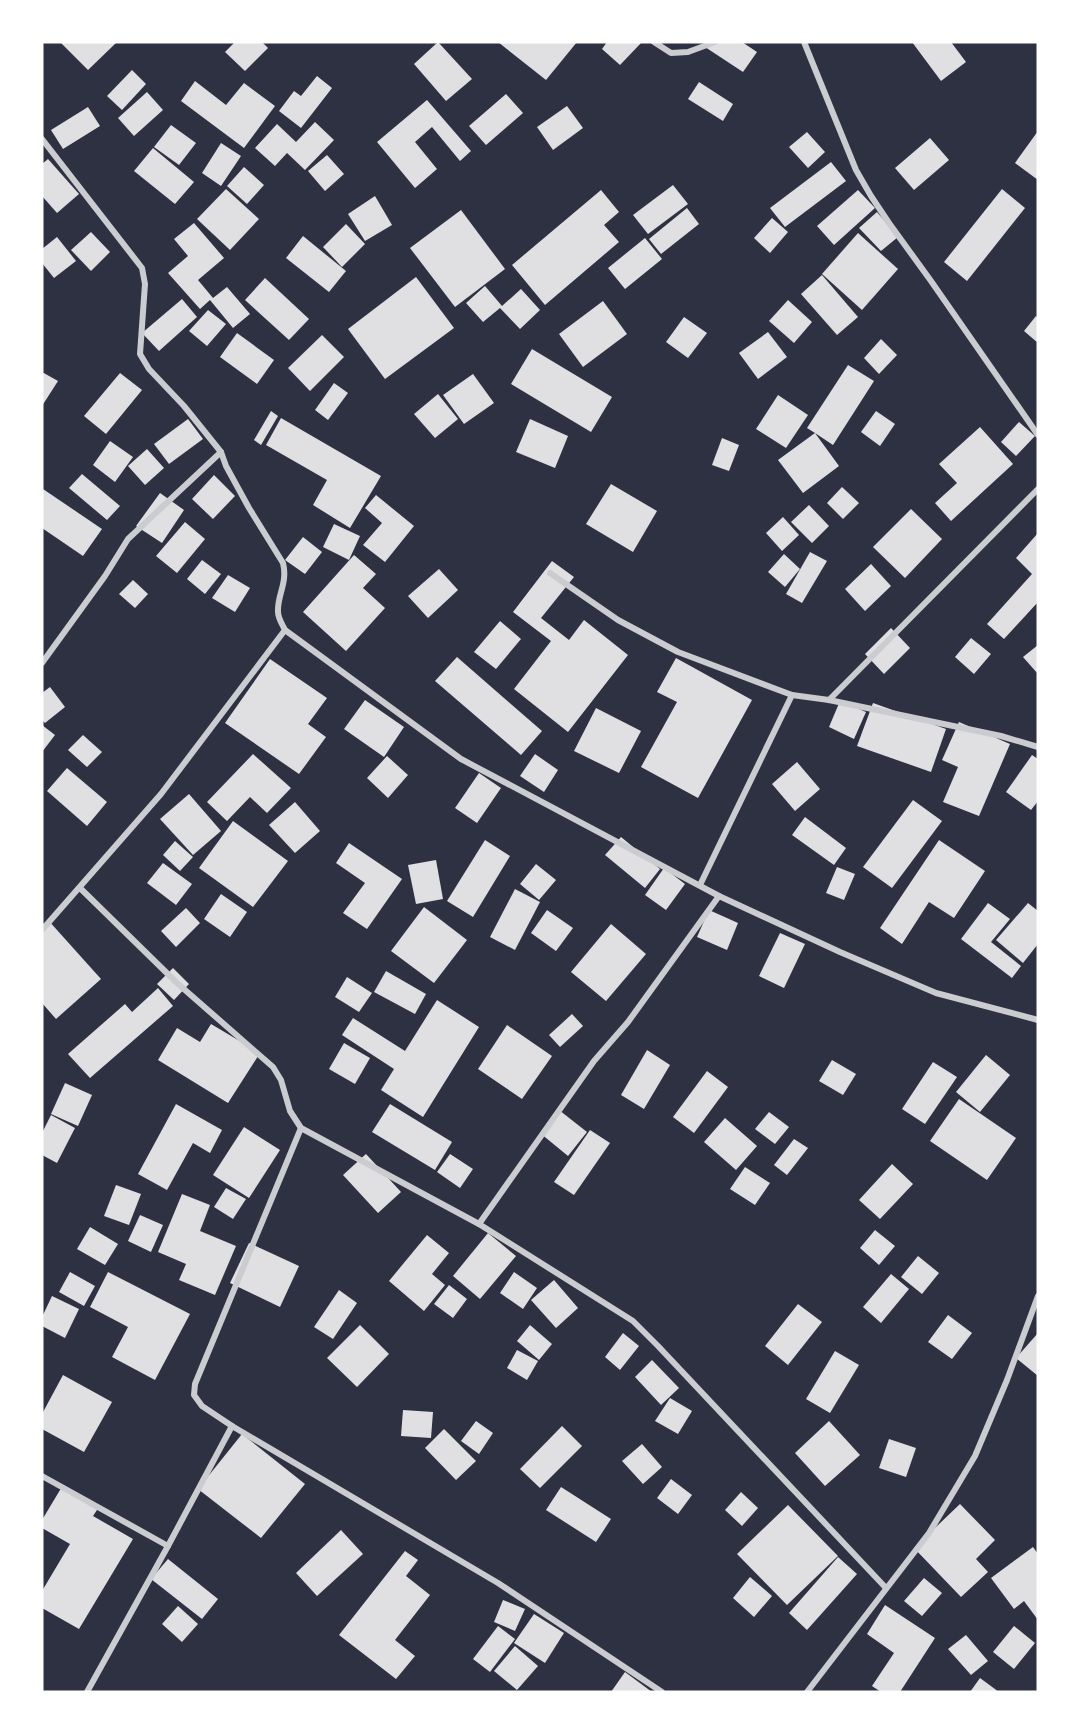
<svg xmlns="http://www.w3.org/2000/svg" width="1080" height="1734" viewBox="0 0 1080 1734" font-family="'Space Grotesk',sans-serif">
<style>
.building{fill:#e0e0e3}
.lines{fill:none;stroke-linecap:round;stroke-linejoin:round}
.minor{stroke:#caccd0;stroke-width:6}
</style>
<rect width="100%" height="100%" fill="#2d3142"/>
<!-- building -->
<g class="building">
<polygon points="60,42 117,42 88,70"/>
<polygon points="235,42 262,42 268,48 245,71 225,52"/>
<polygon points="438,42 472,79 446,101 414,64"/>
<polygon points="498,42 577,42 546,80"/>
<polygon points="607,42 642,42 620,65 602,49"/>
<polygon points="709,42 742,42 757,52 743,72 705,47"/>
<polygon points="912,42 951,42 966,62 941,81"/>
<polygon points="132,70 146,84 122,110 107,96"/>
<polygon points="317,76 332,88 301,128 279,111 294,91 301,96"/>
<polygon points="195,81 226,105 244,83 275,106 244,148 181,101"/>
<polygon points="699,82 733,104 723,121 688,99"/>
<polygon points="147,92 163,110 134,136 118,118"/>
<polygon points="506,94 523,113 486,145 469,126"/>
<polygon points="427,100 471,151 460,161 432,127 415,142 437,169 415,188 377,142"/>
<polygon points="567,106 583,128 553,150 537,127"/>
<polygon points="88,107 100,126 63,149 51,130"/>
<polygon points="315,122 334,140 305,170 287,153 275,166 255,148 277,124 296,142"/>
<polygon points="171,125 196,143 179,165 154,147"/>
<polygon points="1038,131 1038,180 1015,163"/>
<polygon points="807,132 825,152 808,168 789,147"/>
<polygon points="930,138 949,160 914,190 895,168"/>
<polygon points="221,143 241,156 221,186 202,173"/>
<polygon points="153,148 194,182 175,204 134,171"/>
<polygon points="327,155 344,174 325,191 308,171"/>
<polygon points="48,159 79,194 57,213 42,196 42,164"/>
<polygon points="831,162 846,181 785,227 770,208"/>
<polygon points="244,167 264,185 247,204 227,186"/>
<polygon points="673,185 688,204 648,234 633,215"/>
<polygon points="226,189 259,219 230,250 197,219"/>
<polygon points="1002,189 1025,208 967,281 944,262"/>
<polygon points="601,190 619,212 604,225 619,242 545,305 512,265"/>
<polygon points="858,190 875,208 834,245 817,226"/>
<polygon points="375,196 392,225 365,241 348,214"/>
<polygon points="687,208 699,224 661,254 649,239"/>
<polygon points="461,210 505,269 455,307 410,248"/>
<polygon points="877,212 898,237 881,251 859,228"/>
<polygon points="772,218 788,232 770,253 754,238"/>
<polygon points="194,223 224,258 198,280 213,298 227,287 250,314 233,328 210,300 200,309 168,273 188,256 174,239"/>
<polygon points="346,224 365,244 342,267 323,247"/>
<polygon points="91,232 110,252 91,271 71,250"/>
<polygon points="858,233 898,269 862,310 822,274"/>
<polygon points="303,236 346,271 329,292 286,258"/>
<polygon points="57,237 76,261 54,278 42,263 42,249"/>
<polygon points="645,238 662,259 625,289 608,268"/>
<polygon points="822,275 858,317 837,335 801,294"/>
<polygon points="416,277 454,328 385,379 348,329"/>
<polygon points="265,278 309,319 289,340 245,300"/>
<polygon points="485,286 502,306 521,289 540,310 520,329 500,308 483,322 466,303"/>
<polygon points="182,299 197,317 159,351 142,333"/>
<polygon points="788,300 812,322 794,343 769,321"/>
<polygon points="603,301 627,334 583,367 559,334"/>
<polygon points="208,310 226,324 207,346 189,331"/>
<polygon points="1036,316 1038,318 1038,343 1024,331"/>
<polygon points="684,317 707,333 688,358 666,342"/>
<polygon points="768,332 787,357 758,379 739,353"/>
<polygon points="237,333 274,360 257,384 220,357"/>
<polygon points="322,335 344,357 310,391 288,368"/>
<polygon points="881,339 897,355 879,374 864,358"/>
<polygon points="532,349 612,397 591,432 511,384"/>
<polygon points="848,365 874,381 833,445 815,433 839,466 803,493 778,460 815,433 807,428"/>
<polygon points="42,372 58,381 42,406"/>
<polygon points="120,373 142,390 106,434 84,416"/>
<polygon points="473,374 494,403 464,424 443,395"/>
<polygon points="334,383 348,393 328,420 315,410"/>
<polygon points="438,394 458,419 435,438 414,414"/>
<polygon points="778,395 808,415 786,448 756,429"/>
<polygon points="271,411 278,416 261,445 254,440"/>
<polygon points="876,411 895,424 880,446 861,432"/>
<polygon points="281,418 381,476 350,528 313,505 327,480 266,445"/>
<polygon points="188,419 203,439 169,464 154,444"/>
<polygon points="530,419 568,436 555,468 516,452"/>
<polygon points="1019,422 1035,436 1016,456 1001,442"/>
<polygon points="980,427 1013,464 951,521 935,503 957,483 939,464"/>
<polygon points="722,438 739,445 729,471 712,465"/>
<polygon points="110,441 133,457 115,482 93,465"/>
<polygon points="147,449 164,468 145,485 128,466"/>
<polygon points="82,474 120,506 107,520 69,488"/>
<polygon points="214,475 235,496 213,519 192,499"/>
<polygon points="611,484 657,511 633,552 586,524"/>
<polygon points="842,487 859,503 843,519 827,503"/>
<polygon points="43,489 102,529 83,556 42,528"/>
<polygon points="160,493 184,510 162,543 136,526"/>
<polygon points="376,495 414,526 385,562 363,545 382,523 365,508"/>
<polygon points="809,505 829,526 812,543 791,522"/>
<polygon points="911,509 942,539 905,578 873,547"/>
<polygon points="783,517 799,535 782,551 766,533"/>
<polygon points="185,522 205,539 177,573 156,556"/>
<polygon points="334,524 360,536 349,560 323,547"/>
<polygon points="1038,533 1038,602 1004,639 987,624 1032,574 1016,558"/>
<polygon points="303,537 322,552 305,574 285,560"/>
<polygon points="810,552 827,561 802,603 786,594"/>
<polygon points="784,554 800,569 785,587 768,572"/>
<polygon points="354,555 376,574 363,588 385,608 346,651 303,612"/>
<polygon points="202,560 221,574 205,594 187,579"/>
<polygon points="552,561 574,577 541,618 569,640 584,620 628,655 568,732 514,689 551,641 513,612"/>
<polygon points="871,564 891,586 865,611 845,589"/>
<polygon points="439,569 458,590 428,618 408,596"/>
<polygon points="228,575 250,588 235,612 212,598"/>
<polygon points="133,580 148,594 135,608 119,594"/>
<polygon points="500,621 521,639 496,669 474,652"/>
<polygon points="891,628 910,648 884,674 865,654"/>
<polygon points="971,638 991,654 974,674 955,657"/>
<polygon points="1038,645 1038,674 1023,657"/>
<polygon points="457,657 542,731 521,755 435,681"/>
<polygon points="676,658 752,700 698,798 641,767 677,702 657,692"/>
<polygon points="270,659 327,698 308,724 326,737 299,774 225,723"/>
<polygon points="50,687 65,707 45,723 42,720 42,693"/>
<polygon points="365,700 404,727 384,757 344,729"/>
<polygon points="840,701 866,712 854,739 829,727"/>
<polygon points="873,703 946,729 931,772 857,746"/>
<polygon points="596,708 641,731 619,773 574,751"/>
<polygon points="959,722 1010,744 979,816 943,802 958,767 942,760"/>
<polygon points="42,725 55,735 42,752"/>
<polygon points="83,735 102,752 87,767 68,750"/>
<polygon points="253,754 291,788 267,813 250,797 227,821 207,802"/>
<polygon points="535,754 558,770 544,792 520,776"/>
<polygon points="1032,755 1038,759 1038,801 1031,810 1006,792"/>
<polygon points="387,756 408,775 388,798 367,778"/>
<polygon points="797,762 820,789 795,811 772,784"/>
<polygon points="67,768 107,802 87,826 47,791"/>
<polygon points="479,773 501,788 477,823 455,808"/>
<polygon points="189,794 221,831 193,855 160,819"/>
<polygon points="913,800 942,821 892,888 863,867"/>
<polygon points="295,802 320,831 295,853 269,825"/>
<polygon points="805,817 846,848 834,865 792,835"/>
<polygon points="233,821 288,861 253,907 199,868"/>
<polygon points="621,837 660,869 645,888 605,855"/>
<polygon points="485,840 510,856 473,917 447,901"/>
<polygon points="939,840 985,871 954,918 929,902 902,944 880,928"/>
<polygon points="175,841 193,857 180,871 163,855"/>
<polygon points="349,843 402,879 367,929 343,913 365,883 336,863"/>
<polygon points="436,860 443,899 416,904 408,865"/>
<polygon points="163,863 192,884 176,905 147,883"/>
<polygon points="536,864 556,880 539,900 520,884"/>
<polygon points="837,867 855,874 844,900 826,893"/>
<polygon points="664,868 685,884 666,910 645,895"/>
<polygon points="515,889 540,902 515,950 490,937"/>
<polygon points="221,894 247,912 230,937 204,919"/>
<polygon points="988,903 1010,919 991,942 1021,966 1012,978 961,939"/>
<polygon points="1028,903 1038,911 1038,944 1023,963 996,940"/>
<polygon points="424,907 467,940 434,983 391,951"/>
<polygon points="186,908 200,923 176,947 161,931"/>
<polygon points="547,910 573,928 556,951 531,933"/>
<polygon points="709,910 738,923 727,950 697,937"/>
<polygon points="48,920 101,979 56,1019 42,1003 42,925"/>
<polygon points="611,924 646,954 606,1001 571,972"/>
<polygon points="780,933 805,944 784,988 759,976"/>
<polygon points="173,968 189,984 174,1000 157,984"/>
<polygon points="386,971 426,994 415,1014 374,992"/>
<polygon points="347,977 372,993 359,1012 335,997"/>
<polygon points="158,988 173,1006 90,1078 68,1054 125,1004 132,1012"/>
<polygon points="437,1000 479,1027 423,1117 381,1090 394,1069 342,1035 353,1018 405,1051"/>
<polygon points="572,1014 583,1026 560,1047 549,1035"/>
<polygon points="211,1024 260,1053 228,1103 158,1060 177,1028 200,1042"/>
<polygon points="507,1025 552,1056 522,1099 478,1069"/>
<polygon points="344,1043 370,1058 355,1084 329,1069"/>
<polygon points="647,1050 670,1065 644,1109 621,1095"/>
<polygon points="986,1055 1010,1075 980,1112 956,1092"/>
<polygon points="832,1060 856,1074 843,1095 819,1081"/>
<polygon points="933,1062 957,1077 925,1124 902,1109"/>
<polygon points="707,1071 728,1087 694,1133 673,1117"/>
<polygon points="65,1083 92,1095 78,1126 51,1114"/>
<polygon points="959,1099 1016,1138 987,1180 930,1141"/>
<polygon points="176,1104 222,1130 210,1153 193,1143 167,1190 138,1174"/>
<polygon points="390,1104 452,1142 435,1170 372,1132"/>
<polygon points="559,1110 587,1132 568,1156 540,1133"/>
<polygon points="769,1112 789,1127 775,1144 755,1129"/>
<polygon points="51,1115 75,1128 57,1163 42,1155 42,1133"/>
<polygon points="725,1118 757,1146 736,1170 704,1142"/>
<polygon points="244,1127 280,1150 249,1198 213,1175"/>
<polygon points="590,1130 610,1143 574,1195 554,1182"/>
<polygon points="794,1139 808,1148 787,1175 774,1165"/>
<polygon points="366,1154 401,1192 378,1213 343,1175"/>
<polygon points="450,1154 473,1169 460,1188 437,1172"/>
<polygon points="892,1164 913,1184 880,1219 859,1200"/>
<polygon points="745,1167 770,1183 755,1205 730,1189"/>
<polygon points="116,1185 141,1194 129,1225 104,1216"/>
<polygon points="226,1188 246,1199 233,1219 214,1207"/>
<polygon points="182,1194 210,1205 200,1231 236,1246 215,1295 179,1280 186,1264 158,1252"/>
<polygon points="140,1215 163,1225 151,1252 128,1241"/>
<polygon points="90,1227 118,1244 105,1265 77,1249"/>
<polygon points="875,1230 895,1246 879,1265 860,1248"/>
<polygon points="488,1233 516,1256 480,1299 453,1276"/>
<polygon points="427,1235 449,1253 432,1274 445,1285 424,1311 389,1281"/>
<polygon points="249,1243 299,1266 280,1307 230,1283"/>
<polygon points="918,1256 939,1273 922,1294 901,1277"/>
<polygon points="70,1272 95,1286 84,1306 59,1292"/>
<polygon points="108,1272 190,1314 155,1380 112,1357 128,1327 90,1307"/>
<polygon points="514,1272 537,1288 523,1309 500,1293"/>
<polygon points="891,1274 909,1289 881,1323 863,1307"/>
<polygon points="554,1280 578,1308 556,1328 531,1300"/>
<polygon points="449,1285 467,1299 453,1318 434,1304"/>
<polygon points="339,1290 357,1303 333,1339 314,1327"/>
<polygon points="52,1296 79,1309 65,1338 42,1326 42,1317"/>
<polygon points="798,1304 822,1322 788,1365 765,1346"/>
<polygon points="948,1315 972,1333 952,1359 928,1342"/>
<polygon points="360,1325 389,1354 357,1387 327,1358"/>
<polygon points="530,1325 552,1344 539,1360 517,1341"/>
<polygon points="623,1333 639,1346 620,1370 605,1357"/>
<polygon points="1038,1333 1038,1376 1016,1358"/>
<polygon points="517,1350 538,1361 527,1380 507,1368"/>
<polygon points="835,1351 859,1365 830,1413 806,1399"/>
<polygon points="652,1360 679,1388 661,1405 635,1377"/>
<polygon points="63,1375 112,1402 84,1452 42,1429 42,1414"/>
<polygon points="670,1398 692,1411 678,1434 655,1421"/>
<polygon points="403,1410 433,1412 431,1438 401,1436"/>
<polygon points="476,1421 493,1433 479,1454 461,1441"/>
<polygon points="829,1421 860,1455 825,1486 795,1453"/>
<polygon points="562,1426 582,1446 540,1488 520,1469"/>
<polygon points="444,1429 476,1461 456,1480 425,1448"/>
<polygon points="242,1434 305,1484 261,1538 198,1489"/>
<polygon points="889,1439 916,1448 906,1477 879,1468"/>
<polygon points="642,1444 662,1467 643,1484 622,1461"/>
<polygon points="671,1479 692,1495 678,1514 657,1498"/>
<polygon points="63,1485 99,1507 93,1516 133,1539 79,1629 42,1608 42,1591 70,1544 42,1528 42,1520"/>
<polygon points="561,1487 611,1519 596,1542 546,1510"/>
<polygon points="741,1492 758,1508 742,1526 725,1510"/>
<polygon points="960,1504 995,1540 976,1559 988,1572 961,1597 914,1548"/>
<polygon points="788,1505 838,1556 787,1605 737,1554"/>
<polygon points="341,1530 363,1554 317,1596 296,1573"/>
<polygon points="1033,1547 1038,1554 1038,1620 1024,1601 1014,1609 991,1578"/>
<polygon points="405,1551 418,1560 406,1576 430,1595 395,1640 415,1656 396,1679 339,1635"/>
<polygon points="838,1557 857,1574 807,1630 789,1613"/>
<polygon points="168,1559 218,1599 202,1619 151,1579"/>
<polygon points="750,1577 772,1596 754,1617 733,1598"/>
<polygon points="924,1578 942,1593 922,1616 904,1601"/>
<polygon points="503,1600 525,1609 515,1631 494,1622"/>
<polygon points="885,1605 935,1638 900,1692 881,1692 872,1686 894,1653 867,1634"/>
<polygon points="178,1606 198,1624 182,1642 162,1624"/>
<polygon points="534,1614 564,1633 545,1663 514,1643"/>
<polygon points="498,1626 515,1639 490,1672 473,1659"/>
<polygon points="1014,1626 1035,1643 1014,1669 993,1652"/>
<polygon points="966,1635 988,1661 971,1675 948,1649"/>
<polygon points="515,1646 538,1666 517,1690 494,1671"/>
<polygon points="625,1672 652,1692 611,1692"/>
<polygon points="980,1678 999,1692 970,1692"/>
</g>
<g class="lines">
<!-- minor -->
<g class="minor">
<polyline points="654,42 671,53 688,52 715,42"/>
<polyline points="804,42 856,170 871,196 889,223 931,281 1038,435"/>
<path d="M42 139 142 268 145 284 140 354 149 369 184 406 221 452 226 466 249 508 283 563C288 583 277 595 278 612 278 618 282 624 285 630L461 759 719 896 840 952 936 993 1038 1020"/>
<polyline points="550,573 618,620 678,652 792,695 829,700 1001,736 1038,747"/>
<polyline points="42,663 105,576 128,539 221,452"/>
<polyline points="829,700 1038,489"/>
<polyline points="700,885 792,695"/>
<polyline points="80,888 177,983 273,1067 281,1080 290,1111 301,1128 479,1224 633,1321 658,1346 886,1588"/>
<polyline points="42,930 161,794 285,630"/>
<polyline points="301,1128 195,1384 194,1395 202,1406 232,1426 498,1583 662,1692"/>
<polyline points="479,1224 594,1061 628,1022 719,896"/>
<polyline points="42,1476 168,1546"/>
<polyline points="87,1692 168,1546 232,1426"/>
<polyline points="807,1692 929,1533 975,1456 1007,1380 1038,1296"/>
</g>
</g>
<!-- border -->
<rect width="1080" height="1734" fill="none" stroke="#ffffff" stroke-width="87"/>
</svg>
